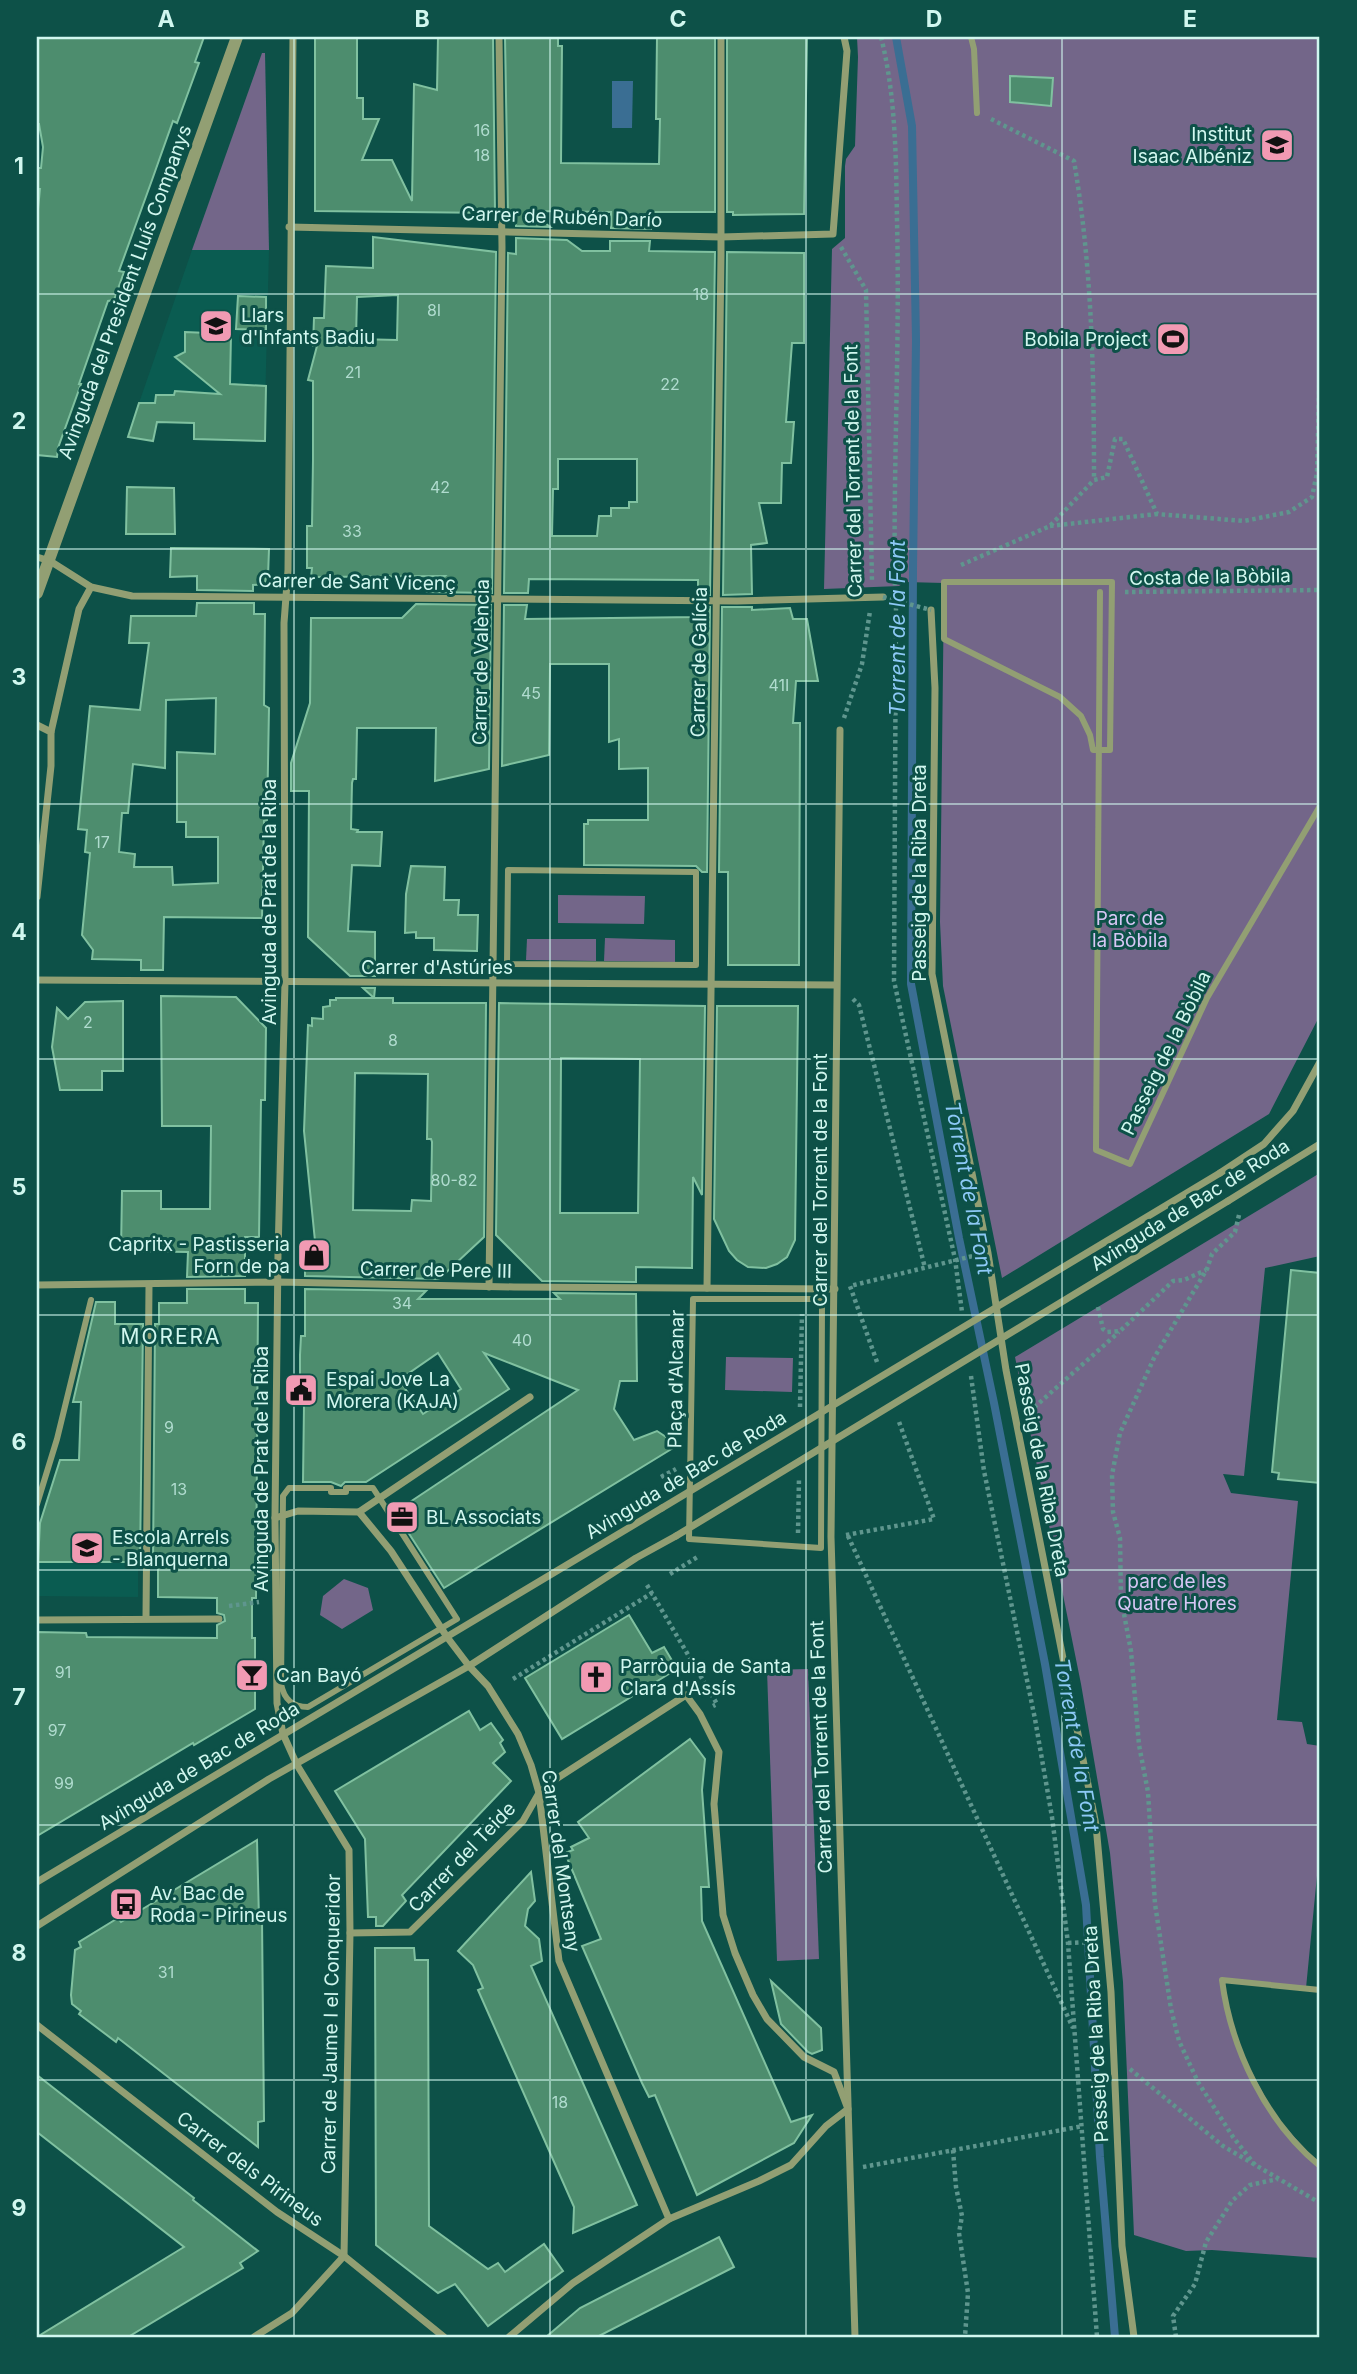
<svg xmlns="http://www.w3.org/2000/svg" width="1357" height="2374" viewBox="0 0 1357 2374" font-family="Inter,sans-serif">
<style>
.built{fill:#0a5c51}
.green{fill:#736689}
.water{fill:#3a6e93}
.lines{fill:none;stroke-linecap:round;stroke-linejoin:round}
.stream{stroke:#3a6e93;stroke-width:8}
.building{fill:#4d8d6e;stroke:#80c1a0;stroke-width:2;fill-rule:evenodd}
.path{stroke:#5f968e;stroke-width:4.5;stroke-dasharray:3.5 3.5;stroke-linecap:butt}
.pedestrian{stroke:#929f73;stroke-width:6}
.minor{stroke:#929f73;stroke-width:7}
.tertiary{stroke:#929f73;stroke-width:12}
.path-bridge{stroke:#5f968e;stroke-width:4.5;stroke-dasharray:3.5 3.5;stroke-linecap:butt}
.minor-bridge{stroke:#929f73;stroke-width:7}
.grid{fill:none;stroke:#d1f7ef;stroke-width:2;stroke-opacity:0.55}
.labels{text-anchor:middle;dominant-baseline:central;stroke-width:6;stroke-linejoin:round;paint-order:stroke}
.number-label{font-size:16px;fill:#b0dccf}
.poi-label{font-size:19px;fill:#d1f7ef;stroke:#0d5148;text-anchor:start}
.street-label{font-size:19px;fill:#d1f7ef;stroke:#0d5148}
.park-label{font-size:19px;fill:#d7c6f5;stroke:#0d5148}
.water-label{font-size:21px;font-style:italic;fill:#8dc9f6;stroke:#0d5148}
.neighbourhood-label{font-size:21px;letter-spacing:2px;fill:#d1f7ef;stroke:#0d5148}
.neatline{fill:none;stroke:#d1f7ef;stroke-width:2.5}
.grid-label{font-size:23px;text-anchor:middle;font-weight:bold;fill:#d1f7ef}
</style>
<rect width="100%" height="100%" fill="#0d5148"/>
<!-- built -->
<g class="built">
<polygon points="192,250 269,250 265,407 139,403"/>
<polygon points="138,1500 138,1597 37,1596 37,1533 42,1518"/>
</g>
<!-- green -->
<g class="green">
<polygon points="857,37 1320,37 1320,1015 1269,1114 1002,1278 943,986 940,922 944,583 905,582 899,586 824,589 832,249 845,238 845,166 846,159 855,146 858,57"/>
<polygon points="262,53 265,53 269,250 192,250"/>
<polygon points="558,895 645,896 644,924 558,923"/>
<polygon points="605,938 675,940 675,962 604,961"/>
<polygon points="527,939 596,939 596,961 526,960"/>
<polygon points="1320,1173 1320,1256 1265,1268 1244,1476 1223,1474 1231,1493 1298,1501 1277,1720 1302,1722 1307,1744 1320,1746 1320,1845 1306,1988 1222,1980 1236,2042 1274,2114 1320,2166 1320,2258 1212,2250 1186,2251 1134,2235 1123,1982 1110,1853 1081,1684 1015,1357"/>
<polygon points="726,1357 793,1358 792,1392 725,1390"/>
<polygon points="344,1579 368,1588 373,1610 342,1629 320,1615 323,1596"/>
<polygon points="808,1669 819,1959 777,1961 767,1670"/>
</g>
<!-- water -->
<polygon class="water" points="612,81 633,81 632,128 612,128"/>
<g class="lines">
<!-- stream -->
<polyline class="stream" points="896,37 912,126 916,340 913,568 911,984 959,1238 994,1403 1045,1664 1086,1905 1100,2157 1115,2337"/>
</g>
<!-- building -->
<g class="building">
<polygon points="37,37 204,37 195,62 199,63 177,123 173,121 152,180 119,271 124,272 114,300 108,301 79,384 81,384 58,448 57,457 37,455 37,219 40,189 37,189 37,168 41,168 43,147 39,124 37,124"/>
<polygon points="315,37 357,37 357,98 363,98 363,119 379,119 362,160 392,160 412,201 414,84 437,90 438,37 493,37 495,213 315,211"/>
<polygon points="505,37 558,37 558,46 562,46 561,163 659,164 660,119 656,119 657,37 715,37 715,212 653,212 651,229 611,228 611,212 530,211 550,227 516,226 516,213 508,213"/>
<polygon points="727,37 807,37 804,214 733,215 733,212 727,212"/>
<polygon points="1010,76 1053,78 1051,106 1010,102"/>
<path d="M373 237 496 252 492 593 428 592 445 576 311 577 312 568H307V526H312L313 460V381L308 380 317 346H313L314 318H324L326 266 373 268ZM398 295 397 340 356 339 357 297Z"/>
<path d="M516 238 567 240 582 251H610V241H650L649 251 715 252 710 595H698V580L529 579 528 593H504L508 253 516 254ZM558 459H637V502H629V508H611V516H599L597 536H552L553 489H558Z"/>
<polygon points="727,252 804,253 804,343 792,343 786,422 794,422 791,463 782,463 781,503 759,503 767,543 751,545 752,594 723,595"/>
<polygon points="238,296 266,297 266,330 236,329"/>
<polygon points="185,332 231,334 230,384 266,386 265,441 194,439 194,423 157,422 153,441 128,437 139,403 155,403 156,395 174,395 175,391 220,394 175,357 185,352"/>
<polygon points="127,487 174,488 175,534 126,534"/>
<polygon points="171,548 269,549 268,577 266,577 265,584 253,585 253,591 197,590 197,576 170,577"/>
<path d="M197 603H254V614H265L264 705 269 708 267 820 264 821 262 918 164 917 163 970H141V960L92 959 93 950 82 935 90 853 85 852 87 830 78 829 90 706 140 710 149 643H129L131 616H196ZM216 698 215 754 177 752V822H186V837H218V883L173 885 172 867H134L135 854 119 852 122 813H128L133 764 165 768 166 700Z"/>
<polygon points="416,604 491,605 489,769 435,781 436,728 357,728 356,779 353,779 352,783 351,829 358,830 357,832 382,832 380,866 352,865 348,931 375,932 375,976 350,976 308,937 309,791 291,791 291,763 310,703 311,618 402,618"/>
<polygon points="504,605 527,605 525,619 698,617 698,607 710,607 707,872 702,872 696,866 584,865 584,824 588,824 588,820 648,820 648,768 619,769 619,739 609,742 609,664 550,664 549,755 502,766"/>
<polygon points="722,607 752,607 752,610 790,608 793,619 807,619 818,681 796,681 793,723 800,723 799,965 728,965 728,872 719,872"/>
<polygon points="411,866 445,867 444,900 459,900 458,915 478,915 477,951 434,950 434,938 416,938 416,932 405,933 406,894"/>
<path d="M363 988H375L374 998H393V1003H486L484 1237 439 1279 305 1276V1252L316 1251 304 1131 308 1025 312 1026V1018L323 1019V1007L330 1006V1000H336V998H374ZM355 1073 428 1074 427 1139H431L432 1142 431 1201 412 1200 411 1211 353 1210Z"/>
<polygon points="161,996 236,997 266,1028 265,1100 261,1100 259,1237 245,1237 245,1276 187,1277 188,1252 121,1251 122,1191 161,1191 161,1209 210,1209 211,1126 162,1126"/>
<polygon points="123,1001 123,1071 102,1071 102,1090 60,1090 52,1047 57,1008 68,1019 85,1002"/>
<path d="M499 1003 705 1006 702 1195 693 1177 692 1268 636 1267V1282L542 1281 496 1235ZM561 1058 640 1059 638 1213H560Z"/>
<polygon points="717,1006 798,1006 795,1240 787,1257 777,1264 766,1268 748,1267 737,1260 729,1251 714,1219"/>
<polygon points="1291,1270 1320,1273 1320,1483 1278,1479 1279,1473 1272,1472"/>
<polygon points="187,1289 245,1289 245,1303 258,1303 256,1598 252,1598 252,1638 255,1638 255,1709 194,1745 193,1743 37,1836 37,1632 86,1633 87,1637 217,1638 217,1625 225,1621 224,1615 217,1613 217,1598 158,1597 158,1563 153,1563 155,1324 159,1324 159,1303 187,1303"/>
<path d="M305 1289 426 1291 418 1299H560L554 1293 636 1294 637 1381H620L614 1409 634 1440 657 1431 678 1445 444 1588 395 1512 578 1390 484 1353 509 1389 366 1482H345L341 1486 331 1482H303L304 1405H300V1355L301 1336H305ZM438 1353 461 1389 423 1414 399 1380Z"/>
<polygon points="96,1302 115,1302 115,1324 143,1324 140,1562 38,1562 40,1523 60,1460 79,1460 81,1402 73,1402"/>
<polygon points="629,1615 652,1653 664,1647 677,1669 562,1739 525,1678"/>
<polygon points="469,1711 480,1730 491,1723 503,1740 500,1743 505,1752 493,1763 511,1781 402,1895 406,1901 383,1926 376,1926 376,1917 368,1917 365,1839 335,1791"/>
<polygon points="690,1739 705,1759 702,1790 709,1887 701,1887 702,1921 791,2122 812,2115 794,2143 697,2195 655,2095 649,2097 642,2083 582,1946 601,1939 565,1853 573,1850 571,1847 589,1838 578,1822"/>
<polygon points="257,1840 259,1919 262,1919 264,2121 258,2122 258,2147 118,2038 116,2042 79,2014 81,2011 72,2004 71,1995 75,1950 81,1947 79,1942 118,1918 121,1922"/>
<polygon points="531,1872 535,1901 528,1909 525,1926 539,1939 542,1961 531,1966 637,2205 573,2233 574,2207 478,1990 483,1988 473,1965 458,1951"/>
<polygon points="375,1948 414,1948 415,1960 428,1960 429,2226 488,2269 498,2263 505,2272 544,2244 563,2271 488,2326 455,2284 438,2293 376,2245"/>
<polygon points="771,1981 821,2028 822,2050 812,2054 808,2052 781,2024"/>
<polygon points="37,2075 194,2198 193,2200 258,2251 240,2263 243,2268 128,2337 37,2337 184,2247 37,2132"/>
<polygon points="719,2237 734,2267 597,2337 546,2337 580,2308"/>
</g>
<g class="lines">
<!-- path -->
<g class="path">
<path d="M881 37C896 97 896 159 897 221 900 344 893 465 895 588"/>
<path d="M991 119 1074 161C1092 266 1094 373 1094 480"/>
<polyline points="841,247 866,290 872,581"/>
<polyline points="1050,526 1157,514"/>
<polyline points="961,565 1050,526 1094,480 1107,477 1115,439 1123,439 1157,514 1244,521 1289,512 1312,497 1317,473 1320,354"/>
<polyline points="1125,592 1320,590"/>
<polyline points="896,607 894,981 955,1259 962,1312"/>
<polyline points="844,718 862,664 870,611"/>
<polyline points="853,999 859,1005 925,1268"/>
<polyline points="1239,1215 1235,1232 1212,1254 1207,1269 1154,1358 1120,1433 1112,1475 1113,1512 1120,1538 1121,1598 1131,1651 1139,1745 1148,1792 1155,1904 1171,2009 1179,2041 1198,2082 1233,2137 1255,2165"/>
<polyline points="1098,1307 1103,1329 1107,1332 1120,1331 1173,1281 1184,1280 1206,1270"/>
<polyline points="877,1362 850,1286 973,1256"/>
<polyline points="971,1376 984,1471 1035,1719 1052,1817 1068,1943 1097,2337"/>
<polyline points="800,1407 802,1314"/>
<polyline points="1029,1412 1119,1332"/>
<polyline points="661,1477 676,1469"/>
<polyline points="798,1533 799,1478"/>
<polyline points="846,1535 934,1519 898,1419"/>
<polyline points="848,1536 1073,2028"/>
<polyline points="670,1574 699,1556"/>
<polyline points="647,1585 717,1704 713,1706"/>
<polyline points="229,1606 259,1602"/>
<polyline points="513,1679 652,1593"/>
<polyline points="1068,1943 1092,1942"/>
<polyline points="1130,2069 1223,2146 1320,2203"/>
<polyline points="953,2150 956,2187 962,2216 959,2233 968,2293 965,2337"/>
<polyline points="863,2167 1083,2126"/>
<polyline points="1176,2337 1173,2316 1195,2284 1206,2242 1232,2201 1250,2185 1278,2179"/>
</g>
<!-- pedestrian -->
<g class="pedestrian">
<polyline points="971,37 974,49 977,113"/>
<polygon points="944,582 1112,582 1110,750 1093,750 1090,735 1081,716 1060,697 944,639"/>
<polyline points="1100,592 1096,1150 1130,1164 1207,998 1320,806"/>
<polygon points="508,870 696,872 696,965 507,964"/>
<polygon points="693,1299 818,1299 822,1301 821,1548 689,1539"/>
<path d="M289 1488H331V1492H346V1488H373L457 1619 308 1707C292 1707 284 1699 281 1684L283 1496Z"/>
<polyline points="37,1504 57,1439 91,1300"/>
<path d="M1320 1990 1222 1980C1231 2049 1266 2122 1320 2166"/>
</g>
<!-- minor -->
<g class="minor">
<polyline points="289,227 721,237 833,234 847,51 844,37"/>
<polyline points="37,557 50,561 91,587 132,596 737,601 883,597"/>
<polyline points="931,610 935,688 932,974 988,1253 1006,1370 1096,1825 1111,1992 1122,2246 1134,2337"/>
<polyline points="37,725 51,732 51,766 37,897"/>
<polyline points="840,730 831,1537 855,2337"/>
<polyline points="51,732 79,609 91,587"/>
<polyline points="37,980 836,985"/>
<polyline points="1220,1173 1264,1144 1293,1111 1320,1062"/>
<polyline points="1228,1201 1320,1144"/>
<polyline points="37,1285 279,1282 514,1287 835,1289"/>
<polyline points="489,1287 502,247 499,37"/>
<polyline points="707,1288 721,255 721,37"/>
<polyline points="359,1512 530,1397"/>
<polyline points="275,1518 298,1511 359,1512 391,1551 447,1637 469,1666 488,1686 518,1734 531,1765 539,1793 559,1961 669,2219"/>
<polyline points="146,1618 149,1286"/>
<polyline points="37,1620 219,1619"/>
<polyline points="37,1882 662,1508"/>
<polyline points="37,1926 269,1779 469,1666 636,1558 676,1536"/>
<polyline points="350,1933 410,1932 523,1821 539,1793 556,1779 686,1695 700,1714 719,1752 714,1804 723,1915 735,1953 753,1995 767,2019 804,2057 834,2072 848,2109 826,2126 791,2165 759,2181 669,2219 573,2283 509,2337"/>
<polyline points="37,2025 277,2212 344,2256 444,2337"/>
<polyline points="254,2337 292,2313 344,2256 350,1933 349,1850 297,1765 283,1734 277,1703 275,1518 278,1254 285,982 284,623 288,570 293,37"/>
</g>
<!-- tertiary -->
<polyline class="tertiary" points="37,593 237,37"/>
<!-- path-bridge -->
<polyline class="path-bridge" points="883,597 931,610"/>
<!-- minor-bridge -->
<g class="minor-bridge">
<polyline points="662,1508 1220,1173"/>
<polyline points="676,1536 1228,1201"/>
</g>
</g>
<!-- grid -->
<path class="grid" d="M294 37V2337M550 37V2337M806 37V2337M1062 37V2337M37 294H1320M37 549H1320M37 804H1320M37 1059H1320M37 1315H1320M37 1570H1320M37 1825H1320M37 2080H1320"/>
<!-- icons -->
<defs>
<g id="school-square" transform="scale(1.75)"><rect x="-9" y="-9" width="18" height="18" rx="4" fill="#f19ab3" stroke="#0d5148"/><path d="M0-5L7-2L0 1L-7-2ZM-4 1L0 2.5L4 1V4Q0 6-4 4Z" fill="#111"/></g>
<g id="stadium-square" transform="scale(1.75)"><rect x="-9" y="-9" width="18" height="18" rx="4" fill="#f19ab3" stroke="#0d5148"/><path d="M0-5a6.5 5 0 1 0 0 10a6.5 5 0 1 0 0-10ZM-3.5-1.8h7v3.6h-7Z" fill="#111"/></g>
<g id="shop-square" transform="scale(1.75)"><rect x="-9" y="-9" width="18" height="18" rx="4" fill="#f19ab3" stroke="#0d5148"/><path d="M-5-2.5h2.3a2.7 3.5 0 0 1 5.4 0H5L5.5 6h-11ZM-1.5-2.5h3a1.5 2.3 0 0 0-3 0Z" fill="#111"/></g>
<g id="civic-square" transform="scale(1.75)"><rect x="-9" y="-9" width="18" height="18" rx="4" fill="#f19ab3" stroke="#0d5148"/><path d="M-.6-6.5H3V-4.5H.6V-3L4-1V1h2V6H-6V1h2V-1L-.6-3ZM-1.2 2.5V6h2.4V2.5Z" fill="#111"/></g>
<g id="office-square" transform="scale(1.75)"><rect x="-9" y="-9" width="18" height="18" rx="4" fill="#f19ab3" stroke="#0d5148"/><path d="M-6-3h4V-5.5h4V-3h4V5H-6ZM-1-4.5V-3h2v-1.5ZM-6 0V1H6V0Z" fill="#111"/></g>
<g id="bar-square" transform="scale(1.75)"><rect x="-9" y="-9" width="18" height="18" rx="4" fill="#f19ab3" stroke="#0d5148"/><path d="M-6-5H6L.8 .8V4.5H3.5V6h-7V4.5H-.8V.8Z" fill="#111"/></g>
<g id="church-square" transform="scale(1.75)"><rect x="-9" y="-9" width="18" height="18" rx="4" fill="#f19ab3" stroke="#0d5148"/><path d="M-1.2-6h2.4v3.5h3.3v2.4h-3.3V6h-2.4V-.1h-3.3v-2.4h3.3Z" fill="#111"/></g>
<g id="bus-square" transform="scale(1.75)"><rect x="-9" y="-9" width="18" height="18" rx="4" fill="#f19ab3" stroke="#0d5148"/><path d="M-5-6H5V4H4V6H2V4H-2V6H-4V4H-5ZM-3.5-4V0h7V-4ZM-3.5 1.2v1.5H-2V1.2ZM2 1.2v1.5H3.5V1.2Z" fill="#111"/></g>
</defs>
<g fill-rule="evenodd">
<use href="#school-square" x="1277" y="145"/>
<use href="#school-square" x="216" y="326"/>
<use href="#stadium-square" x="1173" y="339"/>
<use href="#shop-square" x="314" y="1255"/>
<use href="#civic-square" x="301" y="1390"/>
<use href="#office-square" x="402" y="1517"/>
<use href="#school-square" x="87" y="1548"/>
<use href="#bar-square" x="252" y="1675"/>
<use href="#church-square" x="596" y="1677"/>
<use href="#bus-square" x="126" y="1904"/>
</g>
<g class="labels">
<!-- number labels -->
<g class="number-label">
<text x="482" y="130">16</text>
<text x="482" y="155">18</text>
<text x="701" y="294">18</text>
<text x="434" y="310">8I</text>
<text x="353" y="372">21</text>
<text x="670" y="384">22</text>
<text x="440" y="487">42</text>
<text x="352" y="531">33</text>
<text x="779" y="685">41I</text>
<text x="531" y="693">45</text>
<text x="102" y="842">17</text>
<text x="88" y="1022">2</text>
<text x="393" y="1040">8</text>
<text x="454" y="1180">80-82</text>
<text x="402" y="1303">34</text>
<text x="522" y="1340">40</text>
<text x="169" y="1427">9</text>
<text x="179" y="1489">13</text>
<text x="63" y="1672">91</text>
<text x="57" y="1730">97</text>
<text x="64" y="1783">99</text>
<text x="166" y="1972">31</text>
<text x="560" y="2102">18</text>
</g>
<!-- poi labels -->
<g class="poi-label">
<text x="1252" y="134" text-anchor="end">Institut<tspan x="1252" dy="22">Isaac Albéniz</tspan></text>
<text x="241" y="315">Llars<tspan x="241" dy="22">d'Infants Badiu</tspan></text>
<text x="1148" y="339" text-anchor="end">Bobila Project</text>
<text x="290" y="1244" text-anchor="end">Capritx - Pastisseria<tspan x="290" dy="22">Forn de pa</tspan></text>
<text x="326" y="1379">Espai Jove La<tspan x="326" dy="22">Morera (KAJA)</tspan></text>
<text x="426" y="1517">BL Associats</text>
<text x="112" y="1537">Escola Arrels<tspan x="112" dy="22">- Blanquerna</tspan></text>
<text x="620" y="1666">Parròquia de Santa<tspan x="620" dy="22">Clara d'Assís</tspan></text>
<text x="276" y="1675">Can Bayó</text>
<text x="150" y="1893">Av. Bac de<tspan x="150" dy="22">Roda - Pirineus</tspan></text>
</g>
<!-- street labels -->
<g class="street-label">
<text transform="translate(562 217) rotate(2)">Carrer de Rubén Darío</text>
<text transform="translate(125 292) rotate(-70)">Avinguda del President Lluís Companys</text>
<text transform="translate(853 471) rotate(-91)">Carrer del Torrent de la Font</text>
<text transform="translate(1210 577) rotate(-1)">Costa de la Bòbila</text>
<text transform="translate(357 582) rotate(1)">Carrer de Sant Vicenç</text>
<text transform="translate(481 662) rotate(-89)">Carrer de València</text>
<text transform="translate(699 662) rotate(-89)">Carrer de Galícia</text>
<text transform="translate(919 873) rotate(-90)">Passeig de la Riba Dreta</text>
<text transform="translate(269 902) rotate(-90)">Avinguda de Prat de la Riba</text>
<text x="437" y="967">Carrer d'Astúries</text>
<text transform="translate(1166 1053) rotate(-64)">Passeig de la Bòbila</text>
<text transform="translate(820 1180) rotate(-90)">Carrer del Torrent de la Font</text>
<text transform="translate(1190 1205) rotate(-32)">Avinguda de Bac de Roda</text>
<text transform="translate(436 1270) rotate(1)">Carrer de Pere III</text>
<text transform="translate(676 1379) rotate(-89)">Plaça d'Alcanar</text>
<text transform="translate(261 1469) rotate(-90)">Avinguda de Prat de la Riba</text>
<text transform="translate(1042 1470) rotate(79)">Passeig de la Riba Dreta</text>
<text transform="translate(686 1475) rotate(-31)">Avinguda de Bac de Roda</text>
<text transform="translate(821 1747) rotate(-92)">Carrer del Torrent de la Font</text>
<text transform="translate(199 1766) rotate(-31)">Avinguda de Bac de Roda</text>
<text transform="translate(462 1857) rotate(-46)">Carrer del Teide</text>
<text transform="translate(561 1861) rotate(82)">Carrer del Montseny</text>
<text transform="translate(331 2024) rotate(-89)">Carrer de Jaume I el Conqueridor</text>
<text transform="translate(1096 2034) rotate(-93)">Passeig de la Riba Dreta</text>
<text transform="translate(250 2169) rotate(37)">Carrer dels Pirineus</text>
</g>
<!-- park labels -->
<g class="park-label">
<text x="1130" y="918">Parc de<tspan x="1130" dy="22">la Bòbila</tspan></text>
<text x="1177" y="1581">parc de les<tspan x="1177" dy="22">Quatre Hores</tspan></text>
</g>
<!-- water labels -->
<g class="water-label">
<text transform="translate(897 628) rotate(-90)">Torrent de la Font</text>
<text transform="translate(969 1188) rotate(79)">Torrent de la Font</text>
<text transform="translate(1077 1745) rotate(80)">Torrent de la Font</text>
</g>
<!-- neighbourhood labels -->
<g class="neighbourhood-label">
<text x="171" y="1336">MORERA</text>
</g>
</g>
<!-- border -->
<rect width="1357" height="2374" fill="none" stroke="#0d5148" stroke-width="77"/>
<rect x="38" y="38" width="1280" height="2298" class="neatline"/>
<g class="grid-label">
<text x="166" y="27">A</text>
<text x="422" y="27">B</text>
<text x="678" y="27">C</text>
<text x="934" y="27">D</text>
<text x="1190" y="27">E</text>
<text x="19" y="174">1</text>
<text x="19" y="429">2</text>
<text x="19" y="685">3</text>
<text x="19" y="940">4</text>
<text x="19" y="1195">5</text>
<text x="19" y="1450">6</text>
<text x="19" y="1705">7</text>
<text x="19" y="1961">8</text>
<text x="19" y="2216">9</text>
</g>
</svg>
